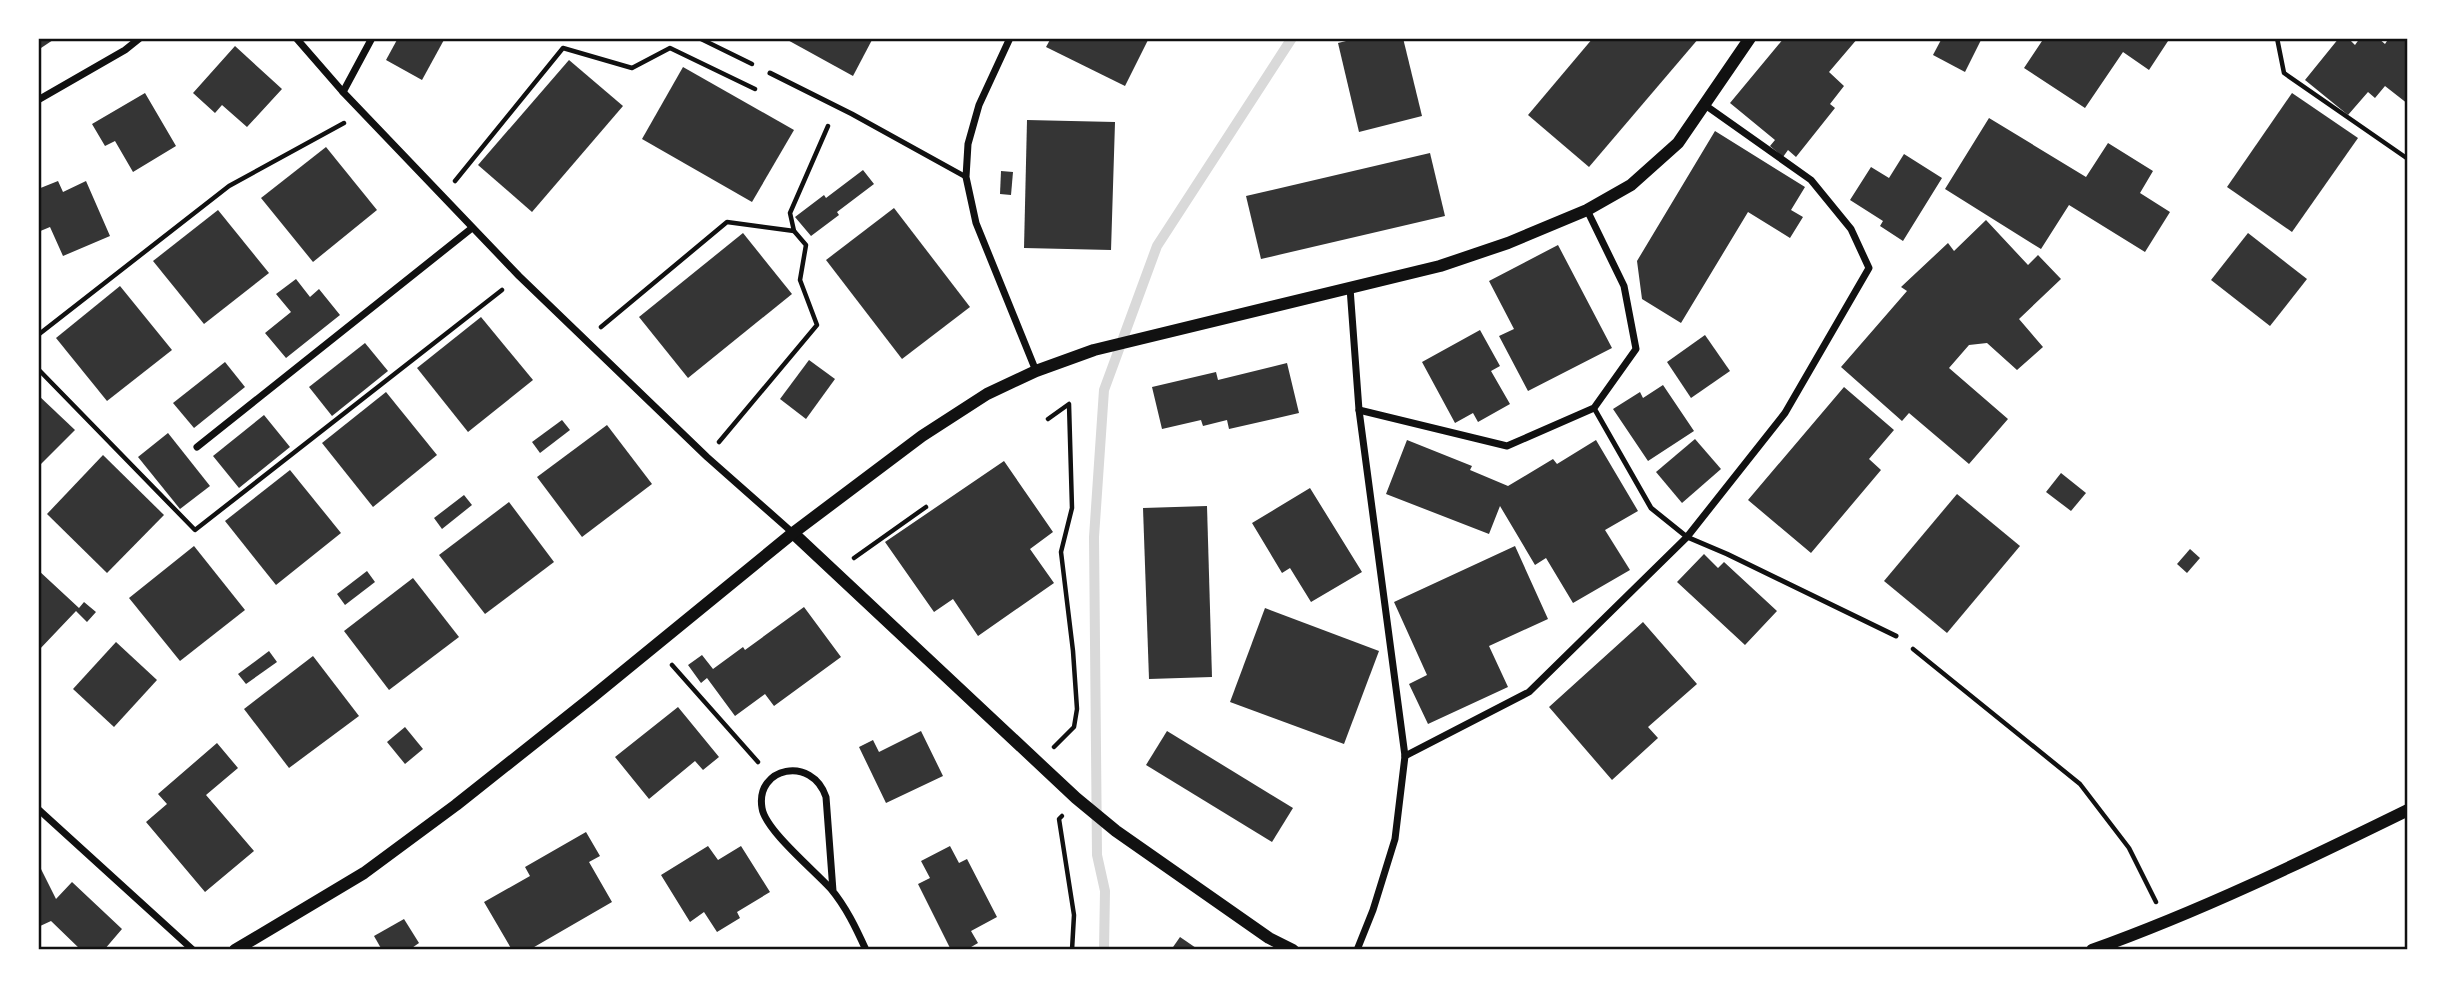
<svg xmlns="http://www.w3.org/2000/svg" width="2446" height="988" viewBox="0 0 2446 988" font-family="'Titillium Web',sans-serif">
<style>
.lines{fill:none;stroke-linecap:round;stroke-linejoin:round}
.stream{stroke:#d9d9d9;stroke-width:10}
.building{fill:#353535}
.path{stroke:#111;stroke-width:4.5}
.service{stroke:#111;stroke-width:5}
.minor{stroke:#111;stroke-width:7}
.tertiary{stroke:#111;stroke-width:12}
.neatline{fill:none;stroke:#111;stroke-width:2.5}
</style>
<rect width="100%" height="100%" fill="#fff"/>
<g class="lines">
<!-- stream -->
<polyline class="stream" points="1104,950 1105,891 1097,855 1094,537 1104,390 1157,246 1292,38"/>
</g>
<!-- building -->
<g class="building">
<polygon points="38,38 56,38 38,50"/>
<polygon points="398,38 445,38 422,80 386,60"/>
<polygon points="784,38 873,38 853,76"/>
<polygon points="1051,38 1149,38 1125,86 1046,47"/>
<polygon points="1358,38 1403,38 1422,116 1359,132 1338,43"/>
<polygon points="1593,38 1699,38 1589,167 1528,115"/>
<polygon points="1784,38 1858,38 1829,72 1844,86 1830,104 1835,108 1796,157 1788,150 1783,157 1770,146 1775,140 1730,103"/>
<polygon points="1942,38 1982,38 1965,72 1933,55"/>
<polygon points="2044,38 2170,38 2149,70 2123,52 2085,108 2024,68"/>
<polygon points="2339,38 2348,38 2355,45 2360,38 2378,38 2385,44 2389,38 2408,38 2408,104 2385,86 2375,98 2368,92 2348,115 2305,80"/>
<polygon points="235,46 282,89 247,127 222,105 215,113 193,93"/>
<polygon points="569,60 623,106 532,212 478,165"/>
<polygon points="683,67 794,130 752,202 642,139"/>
<polygon points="145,93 176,146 133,172 115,141 105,146 92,124"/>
<polygon points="2292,93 2358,138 2292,232 2227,187"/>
<polygon points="1989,118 2086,177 2108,143 2153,171 2140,193 2170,212 2145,252 2069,205 2041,249 1945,189"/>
<polygon points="1027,120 1115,122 1111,250 1024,248"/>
<polygon points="1715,131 1805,187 1791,210 1803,217 1790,238 1748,212 1681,323 1642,299 1637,261"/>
<polygon points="326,147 377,210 313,262 261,198"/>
<polygon points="1430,153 1445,216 1261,259 1246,196"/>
<polygon points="1904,154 1942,178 1903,241 1880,226 1883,221 1850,200 1871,167 1889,178"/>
<polygon points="863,170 874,184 837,212 839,215 811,236 795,217 824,195 826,198"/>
<polygon points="1001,171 1013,172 1011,195 1000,194"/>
<polygon points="58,181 63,192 86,181 110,236 63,256 50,227 38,232 38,189"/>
<polygon points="894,208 970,307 902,359 826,260"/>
<polygon points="218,210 269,273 204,324 153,261"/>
<polygon points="1986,220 2028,265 2038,255 2061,279 2019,319 2043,347 2017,370 1987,343 1969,345 1949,368 2008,419 1969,464 1909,413 1902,421 1841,367 1907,291 1901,287 1948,243 1954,251"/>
<polygon points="743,233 792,294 688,378 639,317"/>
<polygon points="2248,233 2307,279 2270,326 2211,280"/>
<polygon points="1558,245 1612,348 1528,391 1499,336 1514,329 1489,281"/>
<polygon points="296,279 310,297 319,289 340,315 286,358 265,333 291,312 276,294"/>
<polygon points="120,286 172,350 107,401 56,338"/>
<polygon points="481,317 533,380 468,432 417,368"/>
<polygon points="1480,330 1500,366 1491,371 1510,404 1478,422 1473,413 1455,423 1422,362"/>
<polygon points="1705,335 1730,371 1691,398 1667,362"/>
<polygon points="365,343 388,371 332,416 309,387"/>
<polygon points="809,360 835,379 806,419 780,399"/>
<polygon points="225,362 245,387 194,428 173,403"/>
<polygon points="1287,363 1299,413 1229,429 1227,420 1203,426 1201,420 1162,429 1152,387 1216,372 1218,380"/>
<polygon points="1663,385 1694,431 1648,461 1613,409 1640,392 1643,398"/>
<polygon points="1844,387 1894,430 1869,459 1881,470 1811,553 1748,500"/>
<polygon points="386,392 437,455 373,507 322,443"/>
<polygon points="38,395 75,430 38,467"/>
<polygon points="264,415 290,447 239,488 213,456"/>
<polygon points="562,420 570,430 540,453 532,442"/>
<polygon points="607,425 652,484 582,537 537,477"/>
<polygon points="168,433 210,486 180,509 138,457"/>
<polygon points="1695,439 1721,469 1682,503 1656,472"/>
<polygon points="1407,440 1472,466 1470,470 1508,486 1553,459 1557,464 1596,440 1638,511 1605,530 1630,570 1573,603 1546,558 1535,565 1500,506 1489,534 1386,494"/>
<polygon points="103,455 164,515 107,573 47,514"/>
<polygon points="1004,461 1053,532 1030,549 1054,583 978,636 953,599 934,612 885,542"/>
<polygon points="290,470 341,533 276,585 225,521"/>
<polygon points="2061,473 2086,493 2071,511 2046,492"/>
<polygon points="1310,488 1362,572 1311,602 1290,568 1282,573 1252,523"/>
<polygon points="1957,494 2020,546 1947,633 1884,581"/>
<polygon points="464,495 472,505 442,529 434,518"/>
<polygon points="509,502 554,562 485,614 439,555"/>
<polygon points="1207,506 1212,677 1149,679 1143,508"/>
<polygon points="194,546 245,610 180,661 129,598"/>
<polygon points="1515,546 1548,619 1489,646 1508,687 1428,724 1409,684 1427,675 1394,602"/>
<polygon points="2190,549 2200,558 2187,573 2177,564"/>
<polygon points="1704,554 1718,568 1724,562 1777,611 1745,645 1677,582"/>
<polygon points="38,570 79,608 84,602 96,612 87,622 76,611 38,651"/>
<polygon points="367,571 375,582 345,605 337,594"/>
<polygon points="413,578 459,637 389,690 344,631"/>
<polygon points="804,607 841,657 774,706 765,694 735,716 707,678 701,683 688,665 702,655 713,669 743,647 745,650"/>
<polygon points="1265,608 1379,651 1344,744 1230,702"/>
<polygon points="1643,622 1697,684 1648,727 1658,738 1612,780 1549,707"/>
<polygon points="116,642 157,680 114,727 73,689"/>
<polygon points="269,651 277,662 246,684 238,674"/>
<polygon points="313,656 359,716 289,768 244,709"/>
<polygon points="678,707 719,757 703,770 695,761 649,799 615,757"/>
<polygon points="405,727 423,749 405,764 387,742"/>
<polygon points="921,731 943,776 886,803 859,747 873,740 879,752"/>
<polygon points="1167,731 1293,808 1272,842 1146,765"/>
<polygon points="217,743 238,768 206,795 254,851 205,892 146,822 167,804 158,794"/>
<polygon points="586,832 600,856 589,862 612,902 529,950 512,950 484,902 530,876 525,867"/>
<polygon points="708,846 718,860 741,846 770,892 737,912 740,918 717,932 704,912 690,922 661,875"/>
<polygon points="950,846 959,863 967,859 997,917 971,931 978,943 966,950 951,950 918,884 930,878 921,861"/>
<polygon points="38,863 56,899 72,882 122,929 104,950 81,950 51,921 38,927"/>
<polygon points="404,919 419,943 409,950 382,950 374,936"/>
<polygon points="1180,937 1199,950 1171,950"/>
</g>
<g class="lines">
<!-- path -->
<g class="path">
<polyline points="699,38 752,64"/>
<polyline points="2277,38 2284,73 2408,159"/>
<polyline points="455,181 563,48 632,68 670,48 755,89"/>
<polyline points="601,327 727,222 794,231 790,213 828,126"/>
<polyline points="38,335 229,186 344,123"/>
<polyline points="38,369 195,530 502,290"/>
<polyline points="1048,419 1069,404 1072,508 1061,552 1073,651 1077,709 1074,727 1054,747"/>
<polyline points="719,442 817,325 800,280 806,245 794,231"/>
<polyline points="854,558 926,507"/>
<polyline points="1913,649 2080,784 2129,848 2156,902"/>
<polyline points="672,665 758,762"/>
<polyline points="1062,816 1059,819 1074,915 1072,950"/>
</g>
<!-- service -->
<g class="service">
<polyline points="770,73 852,114 966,177"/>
<polyline points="1594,408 1651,508 1687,537 1727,554 1896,636"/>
</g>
<!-- minor -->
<g class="minor">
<polyline points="296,38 343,92 519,276 707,457 793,533"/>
<polyline points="1010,38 979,105 968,144 966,177 976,223 1036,371"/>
<polyline points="343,92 372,38"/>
<polyline points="38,100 125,50 140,38"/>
<polyline points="1350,288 1359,410 1405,756 1395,839 1373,910 1357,950"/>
<polyline points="1359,410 1507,446 1594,408 1636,349 1624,286 1587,210"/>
<polyline points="197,447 472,228"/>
<polyline points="1405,756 1529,692 1687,537 1785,413 1869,268 1851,229 1811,180 1705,105"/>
<polyline points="38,809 193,950"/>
<path d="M833 891 826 797C812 755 755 767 762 808 765 830 815 871 831 889 846 907 856 928 866 950"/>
</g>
<!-- tertiary -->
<g class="tertiary">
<polyline points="793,533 1076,798 1116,831 1269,938 1293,950"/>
<polyline points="235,950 364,873 456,805 591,698 793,533 922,436 987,394 1036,371 1094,350 1440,266 1508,243 1587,210 1631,185 1678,143 1750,38"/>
<path d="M2092 950C2201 911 2304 861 2408 810"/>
</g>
</g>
<!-- border -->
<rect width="2446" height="988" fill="none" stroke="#ffffff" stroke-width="80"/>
<rect x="40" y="40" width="2366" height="908" class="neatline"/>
</svg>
